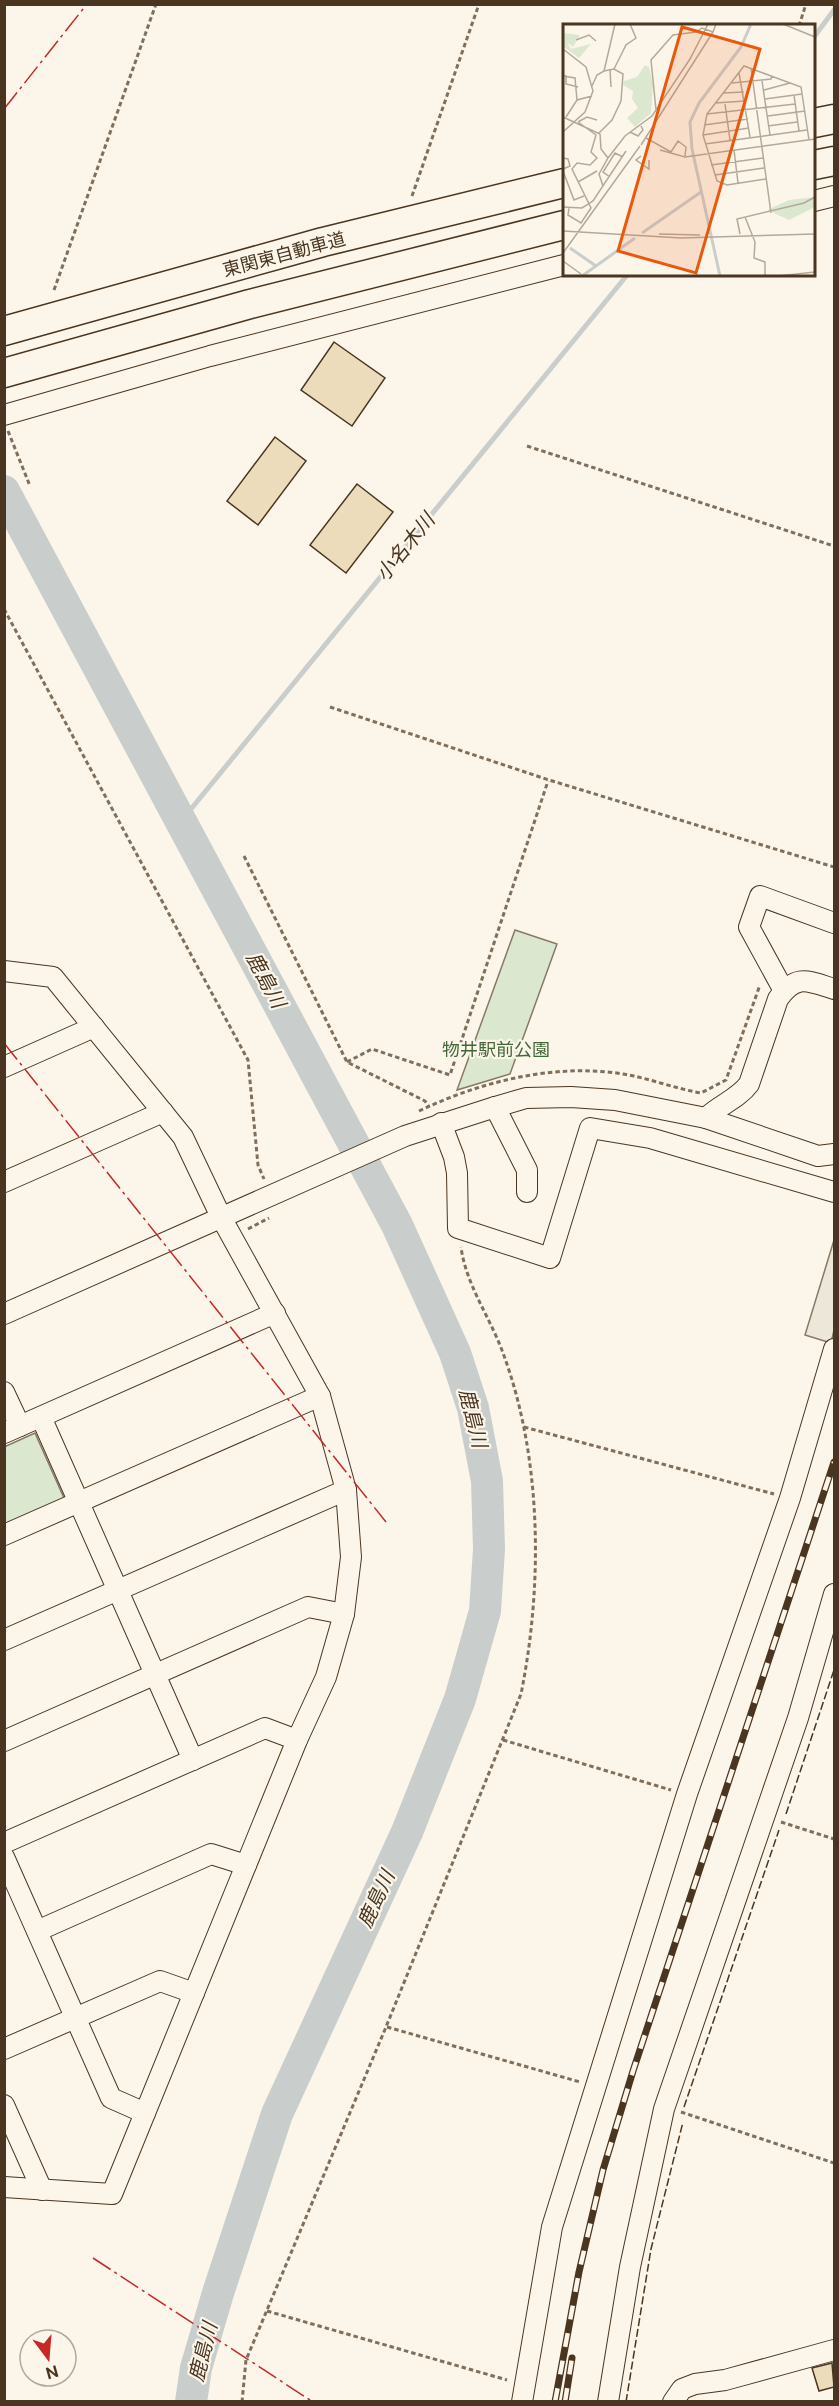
<svg xmlns="http://www.w3.org/2000/svg" width="839" height="2406" viewBox="0 0 839 2406" font-family="'Public Sans','Noto Sans JP',sans-serif">
<style>
.green{fill:#dce7d0;stroke:#887966;stroke-width:1.5}
.parking{fill:#ede7d9;stroke:#887966;stroke-width:1.5}
.lines{fill:none;stroke-linecap:round;stroke-linejoin:round}
.stream{stroke:#c9cecd;stroke-width:5}
.river{stroke:#c9cecd;stroke-width:32}
.building{fill:#ecdcbc;stroke:#4a3520;stroke-width:1.5}
.minor-casing{stroke:#4a3520;stroke-width:22}
.highway-casing{stroke:#4a3520;stroke-width:31}
.path{stroke:#7f6f5c;stroke-width:3;stroke-dasharray:4.5 3;stroke-linecap:butt}
.minor{stroke:#fbf6e9;stroke-width:20}
.highway{stroke:#fbf6e9;stroke-width:28}
.rail-casing{stroke:#4a3520;stroke-width:7}
.rail{stroke:#fbf6e9;stroke-width:4.5;stroke-dasharray:14;stroke-linecap:butt}
.fence{stroke:#4a3520;stroke-width:1.5;stroke-dasharray:8 3;stroke-linecap:butt}
.power{stroke:#c62828;stroke-width:1.5;stroke-dasharray:21 4.5 3 4.5;stroke-linecap:butt}
.labels{text-anchor:middle;dominant-baseline:central;stroke-width:4.5;stroke-linejoin:round;paint-order:stroke}
.street-label{font-size:18px;fill:#4a3520;stroke:#fbf6e9}
.park-label{font-size:18px;fill:#436837;stroke:#fbf6e9}
.water-label{font-size:20px;font-style:italic;fill:#4a3520;stroke:#fbf6e9}
.inset-river{fill:none;stroke:#c9cecd;stroke-width:3}
.inset-road{fill:none;stroke:#b4a999;stroke-width:1.5}
.view{fill:#e8590c;fill-opacity:0.15;stroke:#e8590c;stroke-width:3}
.inset-edge{fill:none;stroke:#4a3520;stroke-width:3}
</style>
<rect width="100%" height="100%" fill="#fbf6e9"/>
<!-- green -->
<g class="green">
<polygon points="515,930 557,944 510,1074 457,1090"/>
<polygon points="35,1433 64,1498 5,1525 4,1447"/>
</g>
<!-- parking -->
<polygon class="parking" points="834,1240 834,1330 831,1343 805,1335"/>
<g class="lines">
<!-- stream -->
<g class="stream">
<polyline points="814,37 834,10"/>
<polyline points="182,820 628,274"/>
</g>
<!-- river -->
<polyline class="river" points="4,491 397,1225 455,1353 473,1408 487,1481 489,1549 485,1611 460,1699 407,1832 277,2114 218,2293 196,2368 191,2402"/>
</g>
<!-- building -->
<g class="building">
<polygon points="334,342 385,378 352,426 301,390"/>
<polygon points="275,437 306,461 258,525 227,501"/>
<polygon points="357,484 393,512 346,573 310,545"/>
<polygon points="832,2363 834,2387 819,2391 812,2368"/>
</g>
<g class="lines">
<!-- minor casing -->
<g class="minor-casing">
<g id="minor">
<polyline points="814,201 834,196"/>
<polyline points="4,415 210,356 564,265"/>
<polyline points="4,971 53,977 183,1137 222,1219 320,1396 346,1490 351,1557 344,1614 326,1677 297,1740 112,2194 4,2187"/>
<path d="M834 989C808 981 796 973 778 999L749 1084C738 1099 719 1105 706 1118L818 1156 834 1154"/>
<polyline points="784,991 749,927 760,896 834,923"/>
<polyline points="4,1067 94,1027"/>
<polyline points="495,1107 527,1170 527,1192"/>
<polyline points="441,1123 454,1157 457,1173 458,1228 550,1258 590,1128 650,1138 834,1192"/>
<polyline points="4,1182 163,1112"/>
<polyline points="4,1314 405,1136 495,1107 526,1098 571,1097 615,1100 706,1118"/>
<polyline points="4,1392 20,1426"/>
<polyline points="41,1417 193,1760"/>
<polyline points="4,1433 275,1313"/>
<polyline points="4,1535 320,1396"/>
<polyline points="4,1640 346,1490"/>
<polyline points="4,1741 308,1607 344,1614"/>
<polyline points="4,1843 265,1728 297,1740"/>
<polyline points="4,1857 111,2098 145,2113"/>
<polyline points="37,1931 211,1854 246,1865"/>
<polyline points="4,2049 160,1981 194,1993"/>
<polyline points="4,2105 42,2190"/>
<polyline points="522,2402 552,2227 687,1794 790,1498 834,1349"/>
<polyline points="608,2402 630,2267 664,2109 798,1718 834,1594"/>
<polyline points="673,2402 682,2389 695,2384 725,2380 834,2350"/>
</g>
</g>
<!-- highway casing -->
<g class="highway-casing">
<g id="highway">
<polyline points="814,123 834,119"/>
<polyline points="814,165 834,161"/>
<polyline points="4,331 323,242 564,183"/>
<polyline points="4,373 250,304 564,225"/>
</g>
</g>
<!-- path -->
<g class="path">
<polyline points="799,26 806,4"/>
<polyline points="412,196 479,4"/>
<polyline points="54,290 156,4"/>
<polyline points="8,431 30,486"/>
<polyline points="527,446 834,546"/>
<polyline points="4,609 248,1060 258,1165 264,1179"/>
<polyline points="330,707 549,780 834,867"/>
<polyline points="244,856 347,1062 425,1101 429,1107"/>
<polyline points="347,1062 372,1049 450,1075 548,781"/>
<path d="M419 1111C484 1080 562 1061 634 1076 656 1081 678 1089 701 1093L726 1080 760 985"/>
<polyline points="248,1229 269,1218"/>
<polyline points="524,1427 774,1494"/>
<polyline points="503,1740 671,1790"/>
<polyline points="781,1822 834,1839"/>
<polyline points="387,2027 580,2082"/>
<polyline points="681,2112 834,2163"/>
<polyline points="267,2311 507,2380"/>
<path d="M242 2402 246 2360 386 2027 521 1694C543 1585 542 1458 503 1353 490 1317 466 1285 461 1247"/>
</g>
<!-- minor -->
<use href="#minor" class="minor"/>
<!-- highway -->
<use href="#highway" class="highway"/>
<!-- rail casing -->
<g class="rail-casing">
<g id="rail">
<polyline points="555,2402 579,2272 603,2170 633,2071 834,1462"/>
<polyline points="565,2402 572,2358"/>
</g>
</g>
<!-- rail -->
<use href="#rail" class="rail"/>
<!-- fence -->
<g class="fence">
<polyline points="786,1814 834,1670"/>
<polyline points="684,2107 779,1830"/>
<polyline points="626,2402 651,2249 683,2122"/>
</g>
<!-- power -->
<g class="power">
<polyline points="4,109 87,4"/>
<polyline points="4,1043 386,1522"/>
<polyline points="93,2258 313,2402"/>
</g>
</g>
<g class="labels">
<!-- street labels -->
<g class="street-label">
<text transform="translate(284 254) rotate(-15)">東関東自動車道</text>
</g>
<!-- park labels -->
<g class="park-label">
<text x="496" y="1049">物井駅前公園</text>
</g>
<!-- water labels -->
<g class="water-label">
<text transform="translate(405 547) rotate(-51)">小名木川</text>
<text transform="translate(266 980) rotate(62)">鹿島川</text>
<text transform="translate(473 1418) rotate(76)">鹿島川</text>
<text transform="translate(376 1899) rotate(-65)">鹿島川</text>
<text transform="translate(203 2352) rotate(-76)">鹿島川</text>
</g>
</g>
<!-- overview -->
<g transform="translate(563 24)">
<rect width="252" height="252" fill="#fbf6e9"/>
<path d="M0 9 17 11 10 23 4 18 8 25 28 20 16 34 0 22ZM82 41 86 43 90 60 88 89 72 103 64 94 75 84 69 75 70 67 60 61 61 57 74 53ZM252 173V183L226 196 204 186 226 176Z" fill="#dce7d0"/>
<path class="inset-river" d="M79 209 138 168M7 224 33 242M19 252 72 214M157 252 129 125 127 98 136 79 178 23 188 0"/>
<path class="inset-road" d="M220 0 252 13M13 16 26 11 33 17M0 25 23 43 30 67 22 88 0 108M188 44 208 189M47 45 48 63M51 45 63 21 73 14 67 0M41 47 52 0M176 49 187 113M3 51V60L15 63M0 52 12 54 14 76M199 57 207 111M169 59 208 55 209 52M29 62 34 51 41 47 51 45 60 50 58 77 49 96 36 109M201 66 227 59M160 69 181 68M231 71 236 107M202 75 239 70M152 79 182 77M162 80 167 116M93 86 88 36 110 11 133 8 139 4 150 8 153 0M144 90 232 80M205 92 242 87M0 93 37 110 38 125 45 134M3 93 14 76 29 72M15 98 24 93 34 96M141 101 185 95M205 102 234 98M67 108 75 112 80 106 78 102M140 111 186 104M83 114 108 128 115 117 123 123 122 132M142 120 244 106M78 121 150 8M97 126 122 133 252 115M171 126 175 159M78 132 73 136 86 145V136M0 134 5 135 7 142 0 145M148 141 200 134M0 147 11 176 21 172M152 151 201 144M47 153 40 148 52 129 60 133M203 155 164 161 154 157 140 111 144 90 181 42 238 63 246 116M15 158 34 147M40 162 36 150 45 134 62 112 89 92 127 35 145 0M0 183 19 184 30 177 63 127M6 184 5 191 18 199 28 184 9 145 14 139 27 141 34 134 28 128 33 111 15 98M182 193 192 218 191 234 202 238V251M0 207 118 214 252 210M96 210 137 211M177 210 174 195 241 179 252 173M0 229 77 122M0 237 18 250M215 252 252 248"/>
<path class="view" d="M119 3 197 25 133 249 55 227Z"/>
<rect width="252" height="252" class="inset-edge"/>
</g>
<!-- border -->
<rect width="839" height="2406" fill="none" stroke="#4a3520" stroke-width="12"/>
<!-- north arrow -->
<g transform="translate(48 2358) rotate(164)"><circle r="28" fill="#fbf6e9" stroke="#b4a999" stroke-width="1.5"/>
<path d="M0-4.5L10 22L0 15L-10 22Z" fill="#c62828"/>
<text y="-9" font-size="16" font-weight="bold" text-anchor="middle" fill="#4a3520">N</text>
</g>
</svg>
